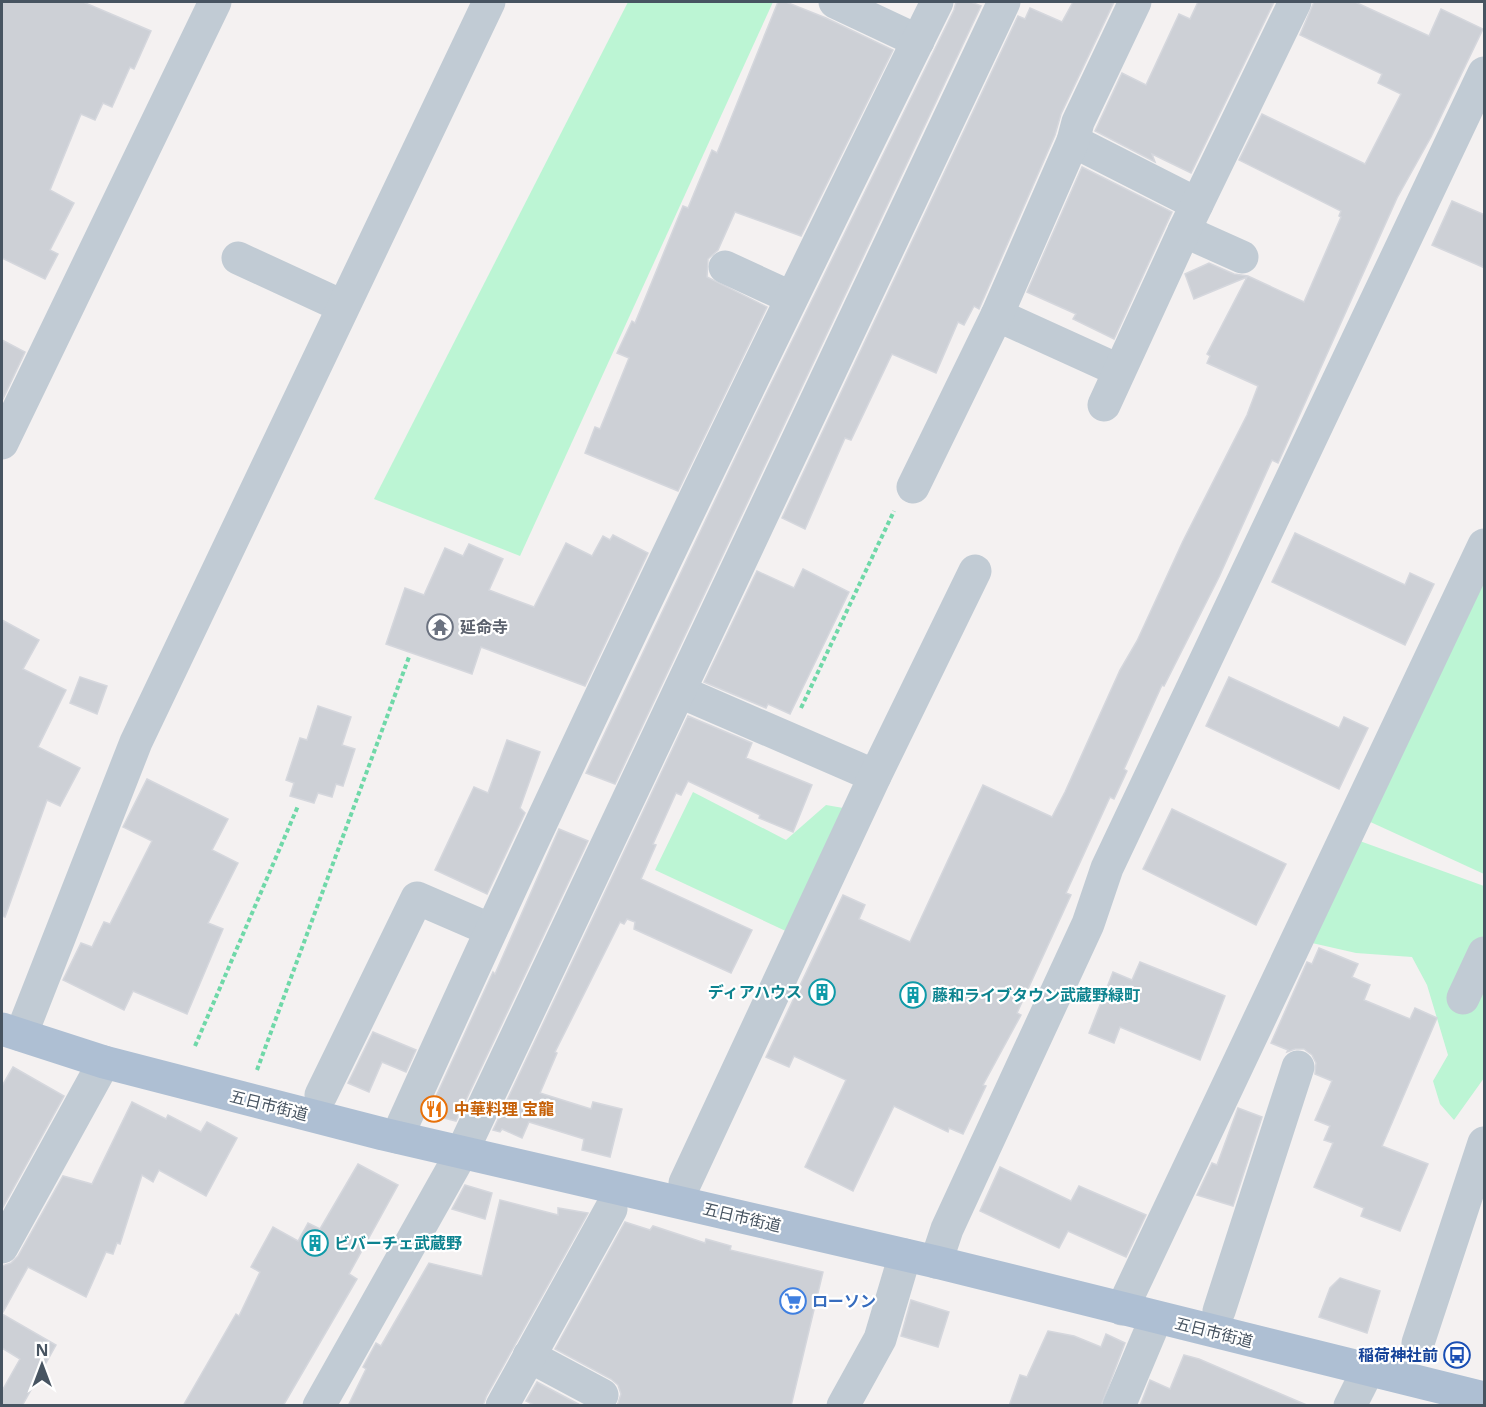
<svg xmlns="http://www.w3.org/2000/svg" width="1486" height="1407" viewBox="0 0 1486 1407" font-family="'Noto Sans','Noto Sans JP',sans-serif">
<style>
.green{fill:#bcf5d4}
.building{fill:#cdd0d6;stroke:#d5d7dd;stroke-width:1.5}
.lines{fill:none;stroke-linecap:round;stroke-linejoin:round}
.path{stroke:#6fd8a8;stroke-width:4;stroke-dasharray:4.5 3;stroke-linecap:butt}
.minor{stroke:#c1cbd4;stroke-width:33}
.major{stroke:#aebfd3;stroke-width:33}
.labels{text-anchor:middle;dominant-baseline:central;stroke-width:4.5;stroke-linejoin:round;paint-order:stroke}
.worship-label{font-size:16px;font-weight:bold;fill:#5b616d;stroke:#fff;text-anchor:start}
.culture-label{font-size:16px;font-weight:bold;fill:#0d838f;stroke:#fff;text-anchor:start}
.street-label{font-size:16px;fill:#475461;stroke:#fff}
.food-label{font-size:16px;font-weight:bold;fill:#c56008;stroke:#fff;text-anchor:start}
.shop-label{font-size:16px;font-weight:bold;fill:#366cbe;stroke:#fff;text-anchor:start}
.transit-label{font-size:16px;font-weight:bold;fill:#164399;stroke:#fff;text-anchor:end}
</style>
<rect width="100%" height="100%" fill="#f4f1f1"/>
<!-- green -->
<g class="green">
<polygon points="628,2 773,2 520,556 374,499"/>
<polygon points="1484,571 1484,874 1366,820"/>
<polygon points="693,792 786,840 826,805 849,809 790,933 655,870"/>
<polygon points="1357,840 1484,886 1484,1078 1454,1120 1440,1104 1433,1081 1448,1055 1427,985 1412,957 1356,953 1312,943"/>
</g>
<!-- building -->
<g class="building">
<polygon points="2,2 83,2 151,31 134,69 130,67 112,107 103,103 95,120 81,114 50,190 74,203 50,250 58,254 45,279 2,258"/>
<polygon points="778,2 786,2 826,18 893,50 801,236 735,212 718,250 708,259 707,277 767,307 678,491 585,453 595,427 600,429 629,358 617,353 632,321 635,323 683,206 688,208 712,150 717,153"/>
<polygon points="956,2 971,2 981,6 615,784 586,773 747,433 954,10"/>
<polygon points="1073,2 1114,2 1061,114 1055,135 979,309 974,306 964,325 958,322 936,373 892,354 851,440 845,438 805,529 782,518 1018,16 1025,19 1030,8 1062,22"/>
<polygon points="1198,2 1274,2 1191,173 1152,154 1155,162 1095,131 1122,73 1146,85 1179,14 1190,19"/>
<polygon points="1314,2 1355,2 1429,36 1441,9 1483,29 1431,137 1397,198 1282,454 1278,463 1272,460 1219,577 1164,686 1162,685 1124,769 1127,771 1114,799 1110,797 1066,893 1071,895 1017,1013 1021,1015 983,1085 986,1086 963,1134 949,1128 948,1132 894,1106 853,1191 805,1167 846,1080 794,1056 789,1067 766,1057 843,895 865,905 859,919 910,942 983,785 1052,817 1065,792 1120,670 1137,641 1183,541 1247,415 1258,386 1207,363 1210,356 1207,354 1247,277 1194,299 1185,274 1209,263 1234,274 1248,276 1304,302 1341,217 1339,216 1341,211 1239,160 1262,114 1365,164 1401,94 1378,83 1382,74 1300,35"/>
<polygon points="1082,167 1172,212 1114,339 1073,319 1076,314 1027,292"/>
<polygon points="1452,201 1485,215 1485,268 1432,245"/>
<polygon points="2,340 25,352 2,401"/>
<polygon points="1295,533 1405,585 1410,573 1434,584 1405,645 1272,582"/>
<polygon points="613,535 648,553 585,686 481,647 472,674 386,644 405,588 424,595 445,548 463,556 469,544 503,559 489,590 534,607 566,543 592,556 603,536 610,540"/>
<polygon points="803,569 849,592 790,714 768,704 766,708 704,682 757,571 794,588"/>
<polygon points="2,620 39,640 23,669 66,690 38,747 80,768 60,806 47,800 5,917 2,916"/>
<polygon points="80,677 107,686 97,714 70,703"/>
<polygon points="1229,677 1339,728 1344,717 1368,728 1339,789 1206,726"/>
<polygon points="318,706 351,717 342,745 355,749 343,786 336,784 332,797 318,793 314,803 290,796 294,783 286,780 300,738 307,740"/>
<polygon points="688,716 752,743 746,758 812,785 793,832 759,818 760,815 688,781 681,795 676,793 653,844 656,845 641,879 752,930 731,973 634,929 635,922 627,919 624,924 620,922 555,1052 557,1053 540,1093 591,1109 593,1102 622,1109 610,1157 582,1150 584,1139 529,1122 522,1138 502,1129 500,1132 493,1130"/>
<polygon points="507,740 540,752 520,808 525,813 487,894 435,870 474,787 488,793"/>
<polygon points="147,779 228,819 212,850 238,863 208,923 223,929 187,1014 133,991 124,1010 63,980 81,943 92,947 104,922 110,924 152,841 123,827"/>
<polygon points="1172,809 1286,864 1256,925 1143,869"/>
<polygon points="559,829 588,841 456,1121 428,1114 493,972 495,974"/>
<polygon points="1319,948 1358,964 1352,977 1370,985 1364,1000 1410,1019 1415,1008 1437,1018 1382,1146 1428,1164 1400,1231 1361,1216 1364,1208 1314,1187 1333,1143 1324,1140 1330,1126 1315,1120 1332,1081 1315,1074 1316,1063 1312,1055 1304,1049 1295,1049 1287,1052 1288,1050 1271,1043 1307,962 1312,964"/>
<polygon points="1140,962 1225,996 1200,1060 1120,1027 1114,1043 1089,1033 1113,972 1132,980"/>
<polygon points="373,1032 416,1050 406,1072 382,1062 369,1092 348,1083"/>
<polygon points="13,1067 64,1096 2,1209 2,1086"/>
<polygon points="132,1102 166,1119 168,1115 201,1132 207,1122 237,1138 206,1196 159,1170 153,1182 142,1175 120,1244 117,1243 113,1254 106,1252 86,1297 28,1267 2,1314 56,1345 22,1406 2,1406 2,1391 20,1359 2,1348 2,1266 11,1263 18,1256 63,1176 92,1184"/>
<polygon points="1238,1108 1262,1117 1233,1206 1197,1195 1212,1163 1217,1165"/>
<polygon points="358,1164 398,1185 349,1274 357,1279 283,1406 183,1406 236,1314 239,1316 260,1272 251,1267 273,1227 298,1241 308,1223 320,1229"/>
<polygon points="1000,1167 1071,1201 1079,1186 1146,1215 1126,1257 1068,1231 1059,1248 980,1211"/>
<polygon points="465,1185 492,1193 485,1219 452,1209"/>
<polygon points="500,1200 558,1215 558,1208 588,1213 486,1397 483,1406 348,1406 366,1369 363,1367 376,1343 381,1346 429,1263 482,1276"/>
<polygon points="625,1222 650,1230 653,1226 705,1243 706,1239 731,1246 730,1250 823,1272 791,1406 617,1406 621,1394 618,1385 611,1379 555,1349"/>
<polygon points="1340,1278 1380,1291 1367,1333 1319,1317 1330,1288"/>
<polygon points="911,1300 949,1312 938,1347 901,1336"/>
<polygon points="1048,1331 1074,1336 1101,1347 1106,1334 1125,1343 1101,1406 1009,1406 1020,1375 1027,1377"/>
<polygon points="1184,1355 1199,1359 1309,1406 1140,1406 1150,1380 1170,1389"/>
<polygon points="537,1382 582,1406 536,1406 526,1401"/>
</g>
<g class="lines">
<!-- path -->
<g class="path">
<polyline points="801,708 894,511"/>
<polyline points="195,1046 298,806"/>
<polyline points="257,1070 409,657"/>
</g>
<!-- minor -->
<g class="minor">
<polyline points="835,2 918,41"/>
<polyline points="1073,141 1197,204"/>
<polyline points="1184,231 1242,257"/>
<polyline points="238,258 342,306"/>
<polyline points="725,267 790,297"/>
<polyline points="997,315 1118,370"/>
<polyline points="1104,405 1184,231 1295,2"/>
<polyline points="2,443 215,2"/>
<polyline points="913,487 997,315 1073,141 1078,122 1135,2"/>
<polyline points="681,692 875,776"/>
<polyline points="1463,998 1484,953"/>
<polyline points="21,1035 136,742 489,2"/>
<polyline points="321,1095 417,898 491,930"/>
<path d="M397 1137C569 755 752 377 937 2"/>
<polyline points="685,1183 875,776 975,571"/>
<polyline points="2,1247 104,1062"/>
<polyline points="936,1262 947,1229 1088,924 1107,868 1484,73"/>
<polyline points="1122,1309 1484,545"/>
<polyline points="1219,1311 1298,1067"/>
<polyline points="1418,1343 1484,1143"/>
<polyline points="529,1356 602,1395"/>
<polyline points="319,1406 462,1152 1004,2"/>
<polyline points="502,1406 611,1209"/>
<polyline points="843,1406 880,1339 905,1255"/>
<polyline points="1119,1406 1156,1318"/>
<polyline points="1350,1406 1368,1370"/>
</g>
<!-- major -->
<polyline class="major" points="2,1029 104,1062 383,1134 936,1262 1484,1398"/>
</g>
<!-- icons -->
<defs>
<g id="temple-ring" transform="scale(1.35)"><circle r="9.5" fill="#fff" stroke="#6b7280" stroke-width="1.5"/><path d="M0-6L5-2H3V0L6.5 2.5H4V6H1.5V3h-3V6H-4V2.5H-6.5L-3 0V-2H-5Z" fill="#6b7280"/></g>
<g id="building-ring" transform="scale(1.35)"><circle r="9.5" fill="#fff" stroke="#0f9aa8" stroke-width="1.5"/><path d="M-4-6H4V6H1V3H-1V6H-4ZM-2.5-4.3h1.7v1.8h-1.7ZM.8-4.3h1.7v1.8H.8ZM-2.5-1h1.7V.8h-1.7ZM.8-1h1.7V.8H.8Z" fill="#0f9aa8"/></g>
<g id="restaurant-ring" transform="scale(1.35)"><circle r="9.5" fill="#fff" stroke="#e8710a" stroke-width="1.5"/><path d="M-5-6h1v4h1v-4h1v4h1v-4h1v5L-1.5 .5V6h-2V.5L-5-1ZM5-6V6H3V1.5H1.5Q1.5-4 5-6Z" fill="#e8710a"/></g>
<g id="supermarket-ring" transform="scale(1.35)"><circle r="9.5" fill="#fff" stroke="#3f7fe0" stroke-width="1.5"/><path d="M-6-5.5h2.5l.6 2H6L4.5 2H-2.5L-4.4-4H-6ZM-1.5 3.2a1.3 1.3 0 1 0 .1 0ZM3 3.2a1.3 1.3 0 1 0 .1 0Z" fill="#3f7fe0"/></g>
<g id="bus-ring" transform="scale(1.35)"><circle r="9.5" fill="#fff" stroke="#1a4fb4" stroke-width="1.5"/><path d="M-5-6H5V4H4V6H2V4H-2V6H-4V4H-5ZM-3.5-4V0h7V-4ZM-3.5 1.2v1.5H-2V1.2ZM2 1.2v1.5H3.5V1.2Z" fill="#1a4fb4"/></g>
</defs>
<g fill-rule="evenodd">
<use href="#temple-ring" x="440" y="627"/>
<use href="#building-ring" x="822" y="992"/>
<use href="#building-ring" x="913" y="995"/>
<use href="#restaurant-ring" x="434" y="1109"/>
<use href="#building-ring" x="315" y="1243"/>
<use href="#supermarket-ring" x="793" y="1301"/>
<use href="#bus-ring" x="1457" y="1355"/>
</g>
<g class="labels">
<!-- worship labels -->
<g class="worship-label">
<text x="460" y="627">延命寺</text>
</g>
<!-- culture labels -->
<g class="culture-label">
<text x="802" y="992" text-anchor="end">ディアハウス</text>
<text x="932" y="995">藤和ライブタウン武蔵野緑町</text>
<text x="334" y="1243">ビバーチェ武蔵野</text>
</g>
<!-- street labels -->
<g class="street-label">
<text transform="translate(269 1105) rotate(14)">五日市街道</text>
<text transform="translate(742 1217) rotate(13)">五日市街道</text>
<text transform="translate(1214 1332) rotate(14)">五日市街道</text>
</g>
<!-- food labels -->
<g class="food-label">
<text x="454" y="1109">中華料理 宝龍</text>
</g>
<!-- shop labels -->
<g class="shop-label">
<text x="812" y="1301">ローソン</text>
</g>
<!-- transit labels -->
<g class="transit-label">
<text x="1438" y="1355">稲荷神社前</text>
</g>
</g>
<!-- border -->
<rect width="1486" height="1407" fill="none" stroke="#475461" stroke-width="6"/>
<!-- north arrow -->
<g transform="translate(42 1365)" stroke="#ffffff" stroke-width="4.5" paint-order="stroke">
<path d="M0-4.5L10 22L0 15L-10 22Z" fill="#475461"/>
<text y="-9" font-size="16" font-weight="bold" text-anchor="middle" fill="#475461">N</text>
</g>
</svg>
